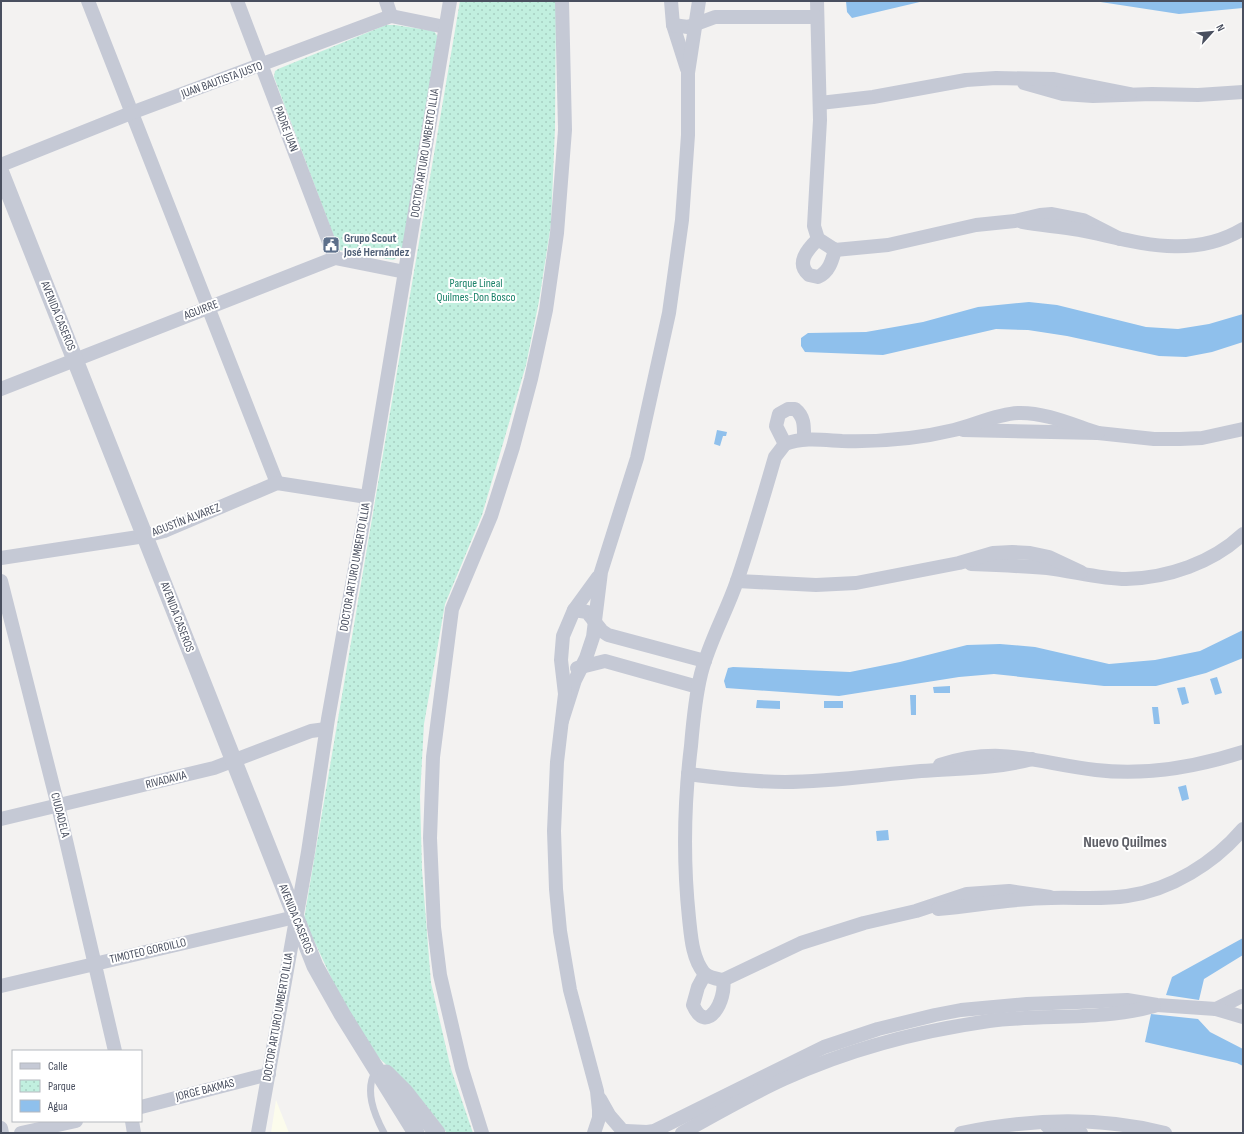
<svg xmlns="http://www.w3.org/2000/svg" width="1244" height="1134" viewBox="0 0 1244 1134" font-family="'Sofia Sans Condensed',sans-serif">
<style>
.commercial{fill:#fcfcec}
.park{fill:url(#park-dots)}
.water{fill:#8fc0ec}
.lines{fill:none;stroke-linecap:round;stroke-linejoin:round}
.service{stroke:#c5c9d5;stroke-width:7}
.minor{stroke:#c5c9d5;stroke-width:14}
.tertiary{stroke:#c5c9d5;stroke-width:17}
.labels{text-anchor:middle;dominant-baseline:central;stroke-width:4;stroke-linejoin:round;paint-order:stroke}
.street-label{font-size:12px;fill:#494f5f;stroke:#fff}
.service-label{font-size:12px;font-weight:bold;fill:#4e5e75;stroke:#fff;text-anchor:start}
.park-label{font-size:12px;fill:#198168;stroke:#fff}
.district-label{font-size:16px;font-weight:bold;fill:#5d5f66;stroke:#fff}
</style>
<defs>
<pattern id="park-dots" width="8" height="8" patternUnits="userSpaceOnUse"><rect width="8" height="8" fill="#c1efdf"/><path d="M2 2h.1M6 6h.1" fill="none" stroke="#a7cfc2" stroke-width="1.8" stroke-linecap="round"/></pattern>
</defs>
<rect width="100%" height="100%" fill="#f3f2f1"/>
<!-- commercial -->
<polygon class="commercial" points="276,1100 289,1133 271,1133"/>
<!-- park -->
<g class="park">
<polygon points="460,1 556,1 555,128 551,224 539,301 526,365 482,515 445,604 424,724 420,796 422,870 431,983 451,1069 473,1133 447,1133 428,1108 405,1082 379,1058 342,1001 304,919"/>
<polygon points="386,25 395,25 434,31 440,40 402,255 393,260 339,250 274,77 275,71 278,69"/>
</g>
<!-- water -->
<g class="water">
<polygon points="846,1 924,1 852,18 847,12"/>
<polygon points="1094,1 1243,1 1243,8 1179,14"/>
<polygon points="1029,302 1057,305 1146,327 1178,329 1209,324 1243,314 1243,342 1212,352 1186,357 1159,356 1067,336 1028,330 996,329 883,355 805,352 801,346 801,338 808,333 866,332 923,322 978,307"/>
<polygon points="717,430 727,432 726,436 723,436 720,446 714,444"/>
<polygon points="1243,630 1243,658 1206,673 1156,686 1104,686 994,674 959,677 839,696 726,688 724,681 728,668 733,667 850,672 900,662 967,645 1000,644 1035,647 1109,664 1155,660 1200,651"/>
<polygon points="1217,677 1222,693 1215,695 1210,679"/>
<polygon points="950,686 950,693 934,693 933,687"/>
<polygon points="1185,687 1189,703 1182,705 1177,688"/>
<polygon points="910,695 916,695 916,715 911,715"/>
<polygon points="757,700 780,701 780,709 756,708"/>
<rect x="824" y="701" width="19" height="7"/>
<polygon points="1152,707 1158,707 1160,724 1154,724"/>
<polygon points="1186,785 1189,799 1182,801 1178,787"/>
<polygon points="888,830 889,840 877,841 876,831"/>
<polygon points="1243,938 1243,955 1204,979 1199,1000 1166,995 1172,977"/>
<polygon points="1151,1014 1198,1019 1210,1032 1243,1049 1243,1066 1237,1063 1145,1042"/>
</g>
<g class="lines">
<!-- service -->
<path class="service" d="M376 1070C364 1090 374 1114 384 1133"/>
<!-- minor -->
<g class="minor">
<polyline points="88,1 277,483"/>
<polyline points="237,1 335,258"/>
<polyline points="386,1 391,16"/>
<polyline points="671,1 673,25 687,69"/>
<polyline points="817,1 820,120 814,226 818,239 835,250 888,245 976,225 1015,221 1040,215 1052,214 1083,220 1120,239"/>
<polyline points="673,25 688,27 715,17 816,17"/>
<polyline points="1024,83 1063,94 1093,96 1152,94 1198,95 1243,92"/>
<polyline points="820,103 873,97 966,80 996,78 1054,79 1130,94"/>
<polyline points="1,165 131,113 391,16 445,27"/>
<path d="M1022 222C1041 226 1060 226 1079 230 1136 241 1189 261 1243 229"/>
<path d="M818 239C808 249 795 263 809 275L818 277C829 272 832 261 835 250"/>
<polyline points="1,389 335,258 405,272"/>
<polyline points="963,430 1098,433 1154,439 1180,439 1202,438 1243,429"/>
<path d="M785 444 776 426 779 414 788 409H795C805 417 804 427 804 439"/>
<polyline points="1,558 145,536 164,531 277,483 367,497"/>
<path d="M971 564C997 565 1022 566 1047 568 1073 571 1100 579 1126 579 1168 578 1212 563 1243 534"/>
<polyline points="1,581 58,806 115,1051"/>
<polyline points="737,581 816,585 856,583 959,563 993,553 1012,552 1030,553 1049,557 1081,572"/>
<polyline points="574,610 587,612 602,631 608,635 705,661"/>
<polyline points="577,668 605,661 698,687"/>
<polyline points="562,721 575,680 586,658 593,637 601,572 637,458 669,313 682,220 688,135 688,73 699,1"/>
<path d="M940 765C1001 745 1037 763 1096 770 1146 776 1196 767 1243 752"/>
<path d="M688 774C720 778 752 782 785 782 830 782 875 775 921 771 958 768 996 769 1032 759"/>
<polyline points="1,819 214,768 311,731 326,729"/>
<path d="M1050 897 1009 891 967 894 916 911 864 923 801 943 723 980C717 979 709 978 704 973 692 958 691 936 689 918 683 861 684 803 691 746 693 722 695 698 701 674 709 642 726 613 737 581 751 540 763 498 775 457L785 444C803 437 823 440 842 441 879 442 917 439 954 430 975 425 996 414 1018 413 1045 412 1073 425 1098 433"/>
<path d="M938 909C976 906 1013 898 1051 898 1076 897 1101 900 1127 896 1171 890 1214 863 1243 829"/>
<path d="M705 974 698 987 693 1005C707 1037 727 999 723 980"/>
<polyline points="1,986 295,917"/>
<polyline points="1216,1009 1242,996"/>
<polyline points="600,1099 609,1115 622,1130"/>
<polyline points="141,1107 269,1074"/>
<polyline points="132,1121 134,1133"/>
<polyline points="1047,1126 1081,1133"/>
<polyline points="1,1128 2,1133"/>
<polyline points="626,1131 647,1132 654,1131 824,1047 878,1029 935,1015 961,1010 1027,1004 1127,1000 1157,1005 1216,1009 1243,1017"/>
<polyline points="21,1133 76,1121"/>
<polyline points="258,1133 308,852 328,719 365,512 450,1"/>
<polyline points="482,1133 462,1069 440,975 434,927 432,883 430,838 433,757 452,609 491,516 513,447 531,379 546,310 557,233 565,130 562,1"/>
<polyline points="594,1133 599,1118 599,1110 597,1091 570,990 560,931 556,889 554,831 557,762 565,694 561,660 563,636 574,610 598,577"/>
<path d="M682 1133C716 1114 749 1095 784 1079 849 1049 919 1031 989 1021 1044 1014 1101 1021 1154 1006"/>
<path d="M961 1133C1028 1119 1098 1116 1165 1133"/>
</g>
<!-- tertiary -->
<g class="tertiary">
<polyline points="1,173 315,966 342,1014 416,1133"/>
<polyline points="386,1073 405,1092 437,1133"/>
</g>
</g>
<!-- icons -->
<defs>
<g id="civic-square" transform="scale(0.9)"><rect x="-9" y="-9" width="18" height="18" rx="4" fill="#5c6f8a" stroke="#fff"/><path d="M-.6-6.5H3V-4.5H.6V-3L4-1V1h2V6H-6V1h2V-1L-.6-3ZM-1.2 2.5V6h2.4V2.5Z" fill="#fff"/></g>
</defs>
<g fill-rule="evenodd">
<use href="#civic-square" x="331" y="245"/>
</g>
<g class="labels">
<!-- street labels -->
<g class="street-label">
<text transform="translate(222 80) rotate(-20)">JUAN BAUTISTA JUSTO</text>
<text transform="translate(286 129) rotate(69)">PADRE JUAN</text>
<text transform="translate(425 153) rotate(-81)">DOCTOR ARTURO UMBERTO ILLIA</text>
<text transform="translate(201 310) rotate(-21)">AGUIRRE</text>
<text transform="translate(58 316) rotate(68)">AVENIDA CASEROS</text>
<text transform="translate(186 520) rotate(-21)">AGUSTÍN ÁLVAREZ</text>
<text transform="translate(355 567) rotate(-80)">DOCTOR ARTURO UMBERTO ILLIA</text>
<text transform="translate(177 617) rotate(69)">AVENIDA CASEROS</text>
<text transform="translate(166 780) rotate(-14)">RIVADAVIA</text>
<text transform="translate(60 815) rotate(76)">CIUDADELA</text>
<text transform="translate(296 919) rotate(68)">AVENIDA CASEROS</text>
<text transform="translate(148 951) rotate(-13)">TIMOTEO GORDILLO</text>
<text transform="translate(278 1017) rotate(-80)">DOCTOR ARTURO UMBERTO ILLIA</text>
<text transform="translate(205 1090) rotate(-14)">JORGE BAKMAS</text>
</g>
<!-- service labels -->
<g class="service-label">
<text x="344" y="238">Grupo Scout<tspan x="344" dy="14">José Hernández</tspan></text>
</g>
<!-- park labels -->
<g class="park-label">
<text x="476" y="283">Parque Lineal<tspan x="476" dy="14">Quilmes-Don Bosco</tspan></text>
</g>
<!-- district labels -->
<g class="district-label">
<text x="1125" y="842">Nuevo Quilmes</text>
</g>
</g>
<!-- border -->
<rect width="1244" height="1134" fill="none" stroke="#494f5f" stroke-width="4"/>
<!-- legend -->
<rect x="12" y="1050" width="130" height="72" fill="#ffffff" stroke="#b6b9bf"/>
<rect x="20" y="1063" width="20" height="6" fill="#c5c9d5" stroke="#b6b9bf"/>
<text x="48" y="1070" font-size="12" fill="#494f5f">Calle</text>
<rect x="20" y="1080" width="20" height="12" fill="url(#park-dots)" stroke="#b6b9bf"/>
<text x="48" y="1090" font-size="12" fill="#494f5f">Parque</text>
<rect x="20" y="1100" width="20" height="12" fill="#8fc0ec" stroke="#b6b9bf"/>
<text x="48" y="1110" font-size="12" fill="#494f5f">Agua</text>
<!-- north arrow -->
<g transform="translate(1212 32) rotate(63)" stroke="#ffffff" stroke-width="3" paint-order="stroke">
<path d="M0-3L7 15L0 10L-7 15Z" fill="#494f5f"/>
<text y="-6" font-size="11" font-weight="bold" text-anchor="middle" fill="#494f5f">N</text>
</g>
</svg>
